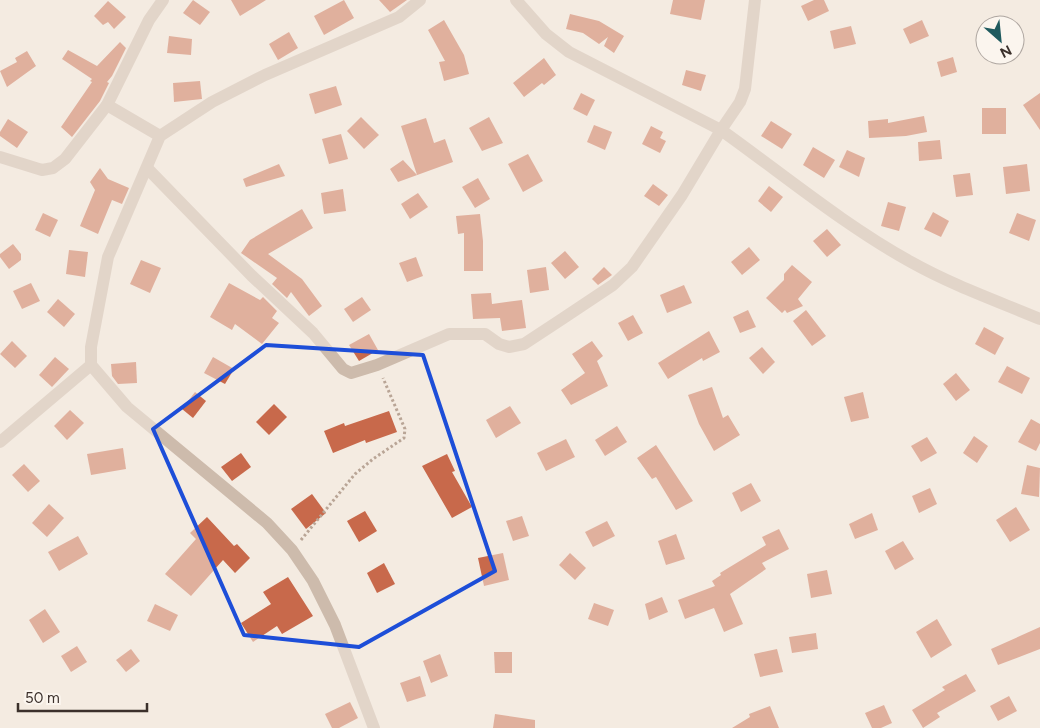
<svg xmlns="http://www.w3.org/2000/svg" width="1040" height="728" viewBox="0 0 1040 728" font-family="Figtree,sans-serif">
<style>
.building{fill:#c8694b}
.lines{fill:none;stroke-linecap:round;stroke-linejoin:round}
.path{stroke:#b9a596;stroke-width:3;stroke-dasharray:2.5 2.5;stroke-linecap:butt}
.street{stroke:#cdbbac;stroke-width:12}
.marked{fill:none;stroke:#1d4ed8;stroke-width:4;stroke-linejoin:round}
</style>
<rect width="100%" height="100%" fill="#f4ebe1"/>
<!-- building -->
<g class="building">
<polygon points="193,0 210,12 200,25 183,13"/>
<polygon points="231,0 266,0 240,16"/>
<polygon points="344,0 354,18 324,35 314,16"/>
<polygon points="379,0 407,0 390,12"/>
<polygon points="673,0 705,0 701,20 670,14"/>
<polygon points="814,0 824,0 829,11 808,21 801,6"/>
<polygon points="108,1 126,17 114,29 108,22 103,25 94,16"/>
<polygon points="570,14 599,21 624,36 614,53 604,46 608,37 599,44 583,33 566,29"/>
<polygon points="444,20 464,55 469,74 444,81 439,62 445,61 428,30"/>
<polygon points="922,20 929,36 910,44 903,29"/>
<polygon points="851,26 856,44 834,49 830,31"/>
<polygon points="289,32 298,48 278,60 269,44"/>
<polygon points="169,36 192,39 191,55 167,53"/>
<polygon points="120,42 126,48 112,76 107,82 109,83 100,101 72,137 61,127 92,82 90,81 92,79 62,59 68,50 97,66"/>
<polygon points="27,51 36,66 7,87 0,71 17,62 15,58"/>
<polygon points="953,57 957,72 941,77 937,62"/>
<polygon points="544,58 556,75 544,85 542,83 524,97 513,83"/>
<polygon points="686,70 706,75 701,91 682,85"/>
<polygon points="200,81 202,99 174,102 173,83"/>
<polygon points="336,86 342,105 315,114 309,94"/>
<polygon points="581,93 595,100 587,116 573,109"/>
<polygon points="1040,93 1040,130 1023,105"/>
<rect x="982" y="108" width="24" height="26"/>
<polygon points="924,116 927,132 906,136 869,138 868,121 888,119 888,123"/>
<polygon points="361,117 379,135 364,149 347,131"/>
<polygon points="489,117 503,143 482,151 469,128"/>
<polygon points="426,118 434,143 445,139 453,162 398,182 390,169 403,160 417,175 401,126"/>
<polygon points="8,119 28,132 17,148 0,136 0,132"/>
<polygon points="771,121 792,134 782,149 761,136"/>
<polygon points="594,125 612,132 605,150 587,142"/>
<polygon points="651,126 663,132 660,138 666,141 660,153 642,144"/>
<polygon points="341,134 348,159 329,164 322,139"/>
<polygon points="940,140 942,159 919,161 918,142"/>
<polygon points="813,147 835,160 824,178 803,165"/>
<polygon points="847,150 865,158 859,177 839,167"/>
<polygon points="528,154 543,181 523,192 508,164"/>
<polygon points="279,164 285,176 246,187 243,179"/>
<polygon points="1027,164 1030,191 1006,194 1003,167"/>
<polygon points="100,168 108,179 129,188 122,204 112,200 98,234 80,226 95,190 90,182"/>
<polygon points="970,173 973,195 956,197 953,175"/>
<polygon points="478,178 490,199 475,208 462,187"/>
<polygon points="653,184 668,195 659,206 644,196"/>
<polygon points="769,186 783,197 771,212 758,201"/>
<polygon points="343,189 346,211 324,214 321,193"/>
<polygon points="418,193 428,207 410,219 401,204"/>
<polygon points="888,202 906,207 899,231 881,226"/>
<polygon points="302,209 313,228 268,254 302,279 322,306 309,316 291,292 287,298 272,284 277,278 241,253 250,240"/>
<polygon points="933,212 949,221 941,237 924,229"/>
<polygon points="43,213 58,220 50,237 35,230"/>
<polygon points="1017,213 1036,220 1029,241 1009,233"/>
<polygon points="480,214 483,241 483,271 464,271 464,233 458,234 456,216"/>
<polygon points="827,229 841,245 827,257 813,241"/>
<polygon points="13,244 21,254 21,260 9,269 0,257 0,254"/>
<polygon points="749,247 760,260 742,275 731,262"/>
<polygon points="69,250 88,252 85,277 66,274"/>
<polygon points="565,251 579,267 565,279 551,263"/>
<polygon points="416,257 423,276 407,282 399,263"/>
<polygon points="141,260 161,268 150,293 130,284"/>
<polygon points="792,265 812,282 798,299 803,306 787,313 785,310 782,313 766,298 784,280 784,274"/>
<polygon points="546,267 549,290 530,293 527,270"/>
<polygon points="604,267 612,275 598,285 592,279"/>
<polygon points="31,283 40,301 22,309 13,291"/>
<polygon points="229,283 260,300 263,297 277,311 272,318 279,323 262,344 235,324 232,330 210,317"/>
<polygon points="684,285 692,303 667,313 660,295"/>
<polygon points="491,293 492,304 522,300 526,328 502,331 500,318 473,319 471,294"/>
<polygon points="362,297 371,310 353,322 344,309"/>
<polygon points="58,299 75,314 64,327 47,312"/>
<polygon points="748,310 756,327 740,333 733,317"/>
<polygon points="806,310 826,336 812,346 793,321"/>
<polygon points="633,315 643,333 628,341 618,323"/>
<polygon points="984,327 1004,338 995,355 975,344"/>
<polygon points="709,331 720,352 703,361 702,358 668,379 658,363"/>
<polygon points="369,334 378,350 359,361 349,345"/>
<polygon points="12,341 27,356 15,368 0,354"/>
<polygon points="592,341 603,356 597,361 608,386 571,405 561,390 585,373 572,354"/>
<polygon points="762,347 775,362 763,374 749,358"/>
<polygon points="55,357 69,369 52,387 39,375"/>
<polygon points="213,357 234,369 225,384 204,373"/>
<polygon points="136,362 137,383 118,384 112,376 111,364"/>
<polygon points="1007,366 1030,378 1022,394 998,382"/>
<polygon points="956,373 970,390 956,401 943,384"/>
<polygon points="712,387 723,418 728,415 740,435 714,451 699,424 688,395"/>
<polygon points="195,392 206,401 193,418 182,409"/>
<polygon points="863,392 869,418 851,422 844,397"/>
<polygon points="274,404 287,417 269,435 256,422"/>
<polygon points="510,406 521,423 496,438 486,420"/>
<polygon points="70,410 84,423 67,440 54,426"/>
<polygon points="389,411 397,432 366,443 365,440 333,453 324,431 344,423 345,426"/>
<polygon points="1031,419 1040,424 1040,443 1036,451 1018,442"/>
<polygon points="617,426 627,442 605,456 595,440"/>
<polygon points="974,436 988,446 977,463 963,453"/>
<polygon points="927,437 937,453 921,462 911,446"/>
<polygon points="566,439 575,457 546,471 537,453"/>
<polygon points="656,445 693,501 676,510 656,477 652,479 637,458"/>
<polygon points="123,448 126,469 91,475 87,454"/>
<polygon points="241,453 251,467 232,481 221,467"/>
<polygon points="447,454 455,471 452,472 472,507 452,518 422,466"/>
<polygon points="24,464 40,481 28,492 12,475"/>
<polygon points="1027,465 1040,468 1039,497 1021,494"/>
<polygon points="751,483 761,501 741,512 732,493"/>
<polygon points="930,488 937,504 919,513 912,496"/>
<polygon points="312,494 326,513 306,529 291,509"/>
<polygon points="49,504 64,518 47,537 32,523"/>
<polygon points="1016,507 1030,530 1010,542 996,520"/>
<polygon points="365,511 377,531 359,542 347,521"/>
<polygon points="872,513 878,530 855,539 849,524"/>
<polygon points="522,516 529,536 513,541 506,521"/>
<polygon points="207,517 234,546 237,544 250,558 235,573 223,560 191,596 165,574 196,539 190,533"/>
<polygon points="607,521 615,536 593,547 585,532"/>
<polygon points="779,529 789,549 762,563 766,569 730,594 743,624 724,632 714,608 685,619 678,600 715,586 712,581 721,575 720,573 766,545 762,537"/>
<polygon points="676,534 685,559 666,565 658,541"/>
<polygon points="78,536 88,554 59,571 48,552"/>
<polygon points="903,541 914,559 895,570 885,551"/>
<polygon points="503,553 509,580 484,586 478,558"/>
<polygon points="570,553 586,568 575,580 559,565"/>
<polygon points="384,563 395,584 377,593 367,573"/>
<polygon points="827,570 832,594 811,598 807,574"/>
<polygon points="288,577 313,616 282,634 277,626 253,642 241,623 271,604 263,592"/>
<polygon points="662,597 668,612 649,620 645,604"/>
<polygon points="594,603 614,610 608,626 588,619"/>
<polygon points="155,604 178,615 170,631 147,621"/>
<polygon points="45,609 60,632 43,643 29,620"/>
<polygon points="937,619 952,645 931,658 916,632"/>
<polygon points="1040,627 1040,649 998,665 991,649"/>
<polygon points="816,633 818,649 792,653 789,637"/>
<polygon points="77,646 87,662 71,672 61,656"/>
<polygon points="131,649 140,661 126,672 116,660"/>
<polygon points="777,649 783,672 760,677 754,654"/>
<polygon points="494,652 512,652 512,673 495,673"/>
<polygon points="440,654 448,676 431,683 423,661"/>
<polygon points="966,674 976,691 937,713 940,717 923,728 912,710 945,690 942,687"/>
<polygon points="420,676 426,696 407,702 400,683"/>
<polygon points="1009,696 1017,711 998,721 990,706"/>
<polygon points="350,702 358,718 339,728 332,728 325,714"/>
<polygon points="884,705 892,723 881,728 872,728 865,713"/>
<polygon points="770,706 779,728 732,728 750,717 749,714"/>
<polygon points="495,714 535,720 535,728 493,728"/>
</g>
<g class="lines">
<!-- path -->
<polyline class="path" points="301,540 355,474 373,459 404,438 405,429 383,378"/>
<!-- street -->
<g class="street">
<polyline points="516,0 546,34 569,52 721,130 740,102 745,89 755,0"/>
<polyline points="107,105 160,136"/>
<polyline points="0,157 42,170 53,168 65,159 107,105 149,20 163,0"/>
<path d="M147 168 252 276 313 333 343 369 351 373 377 365 449 334H485L499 344 509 347 524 344 562 319 613 285 632 267 682 195 721 130C784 175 844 225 911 262 952 285 997 301 1040 319"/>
<polyline points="0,442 91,365"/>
<polyline points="374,728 335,625 313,581 292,550 267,523 127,407 91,365 91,347 108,257 160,136 212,102 265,75 399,17 420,0"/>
</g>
</g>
<!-- marked area -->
<path d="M0 0H1040V728H0ZM266 345 423 355 495 571 359 647 244 635 153 429Z" fill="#f4ebe1" fill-opacity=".55" fill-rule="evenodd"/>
<path class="marked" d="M266 345 423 355 495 571 359 647 244 635 153 429Z"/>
<!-- north arrow -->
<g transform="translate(1000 40) rotate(153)"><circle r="24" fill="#fbf5ee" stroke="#aea6a0"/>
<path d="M0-4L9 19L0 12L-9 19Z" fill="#1f5a5e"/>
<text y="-8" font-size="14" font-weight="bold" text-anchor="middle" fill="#3b302b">N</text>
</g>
<!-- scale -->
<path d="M18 703v8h129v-8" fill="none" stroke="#3b302b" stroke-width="2.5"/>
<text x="25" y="703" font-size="15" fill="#3b302b" stroke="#fbf5ee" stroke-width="4" paint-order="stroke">50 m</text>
</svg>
